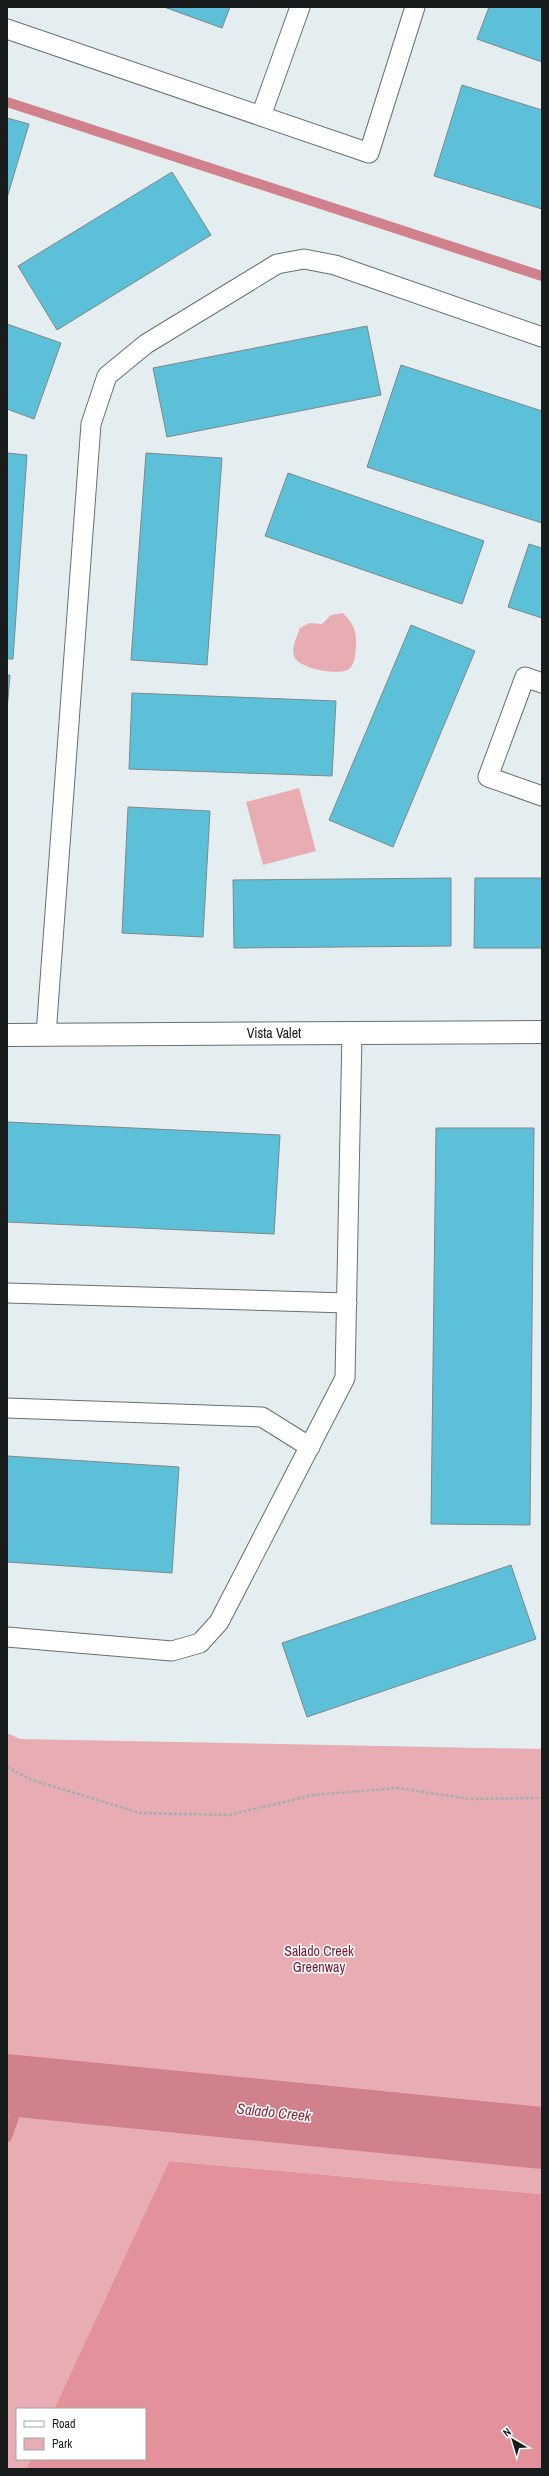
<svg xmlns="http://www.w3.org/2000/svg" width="549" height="2476" viewBox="0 0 549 2476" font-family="'Archivo Narrow',sans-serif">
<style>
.green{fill:#e8adb3}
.forest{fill:#e3929c}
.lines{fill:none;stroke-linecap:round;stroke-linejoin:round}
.stream{stroke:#d1818b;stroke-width:10}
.river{stroke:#d1818b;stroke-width:62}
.building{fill:#5cc1d8;stroke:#7e888a}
.service-casing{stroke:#677073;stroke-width:21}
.minor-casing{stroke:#677073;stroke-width:24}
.path{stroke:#a5adb0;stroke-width:2.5;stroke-dasharray:3 2;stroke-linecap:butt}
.service{stroke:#fff;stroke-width:19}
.minor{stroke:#fff;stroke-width:22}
.labels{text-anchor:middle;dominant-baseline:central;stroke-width:3;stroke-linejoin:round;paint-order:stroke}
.street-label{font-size:14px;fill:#181c1d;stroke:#fff}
.park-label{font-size:14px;fill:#75162f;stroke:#fff}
.water-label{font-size:15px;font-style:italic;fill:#88293e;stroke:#fff}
</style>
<rect width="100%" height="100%" fill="#e4eef1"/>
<!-- green -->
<g class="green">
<path d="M343 613C353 623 357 631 356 646 355 654 356 663 349 669 340 676 301 669 295 658 290 649 297 637 300 628L310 623 322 624 331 615Z"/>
<polygon points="299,788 316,851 263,865 246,802"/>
<polygon points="7,1733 20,1739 542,1749 542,2194 169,2161 54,2409 17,2409 17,2459 31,2459 26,2469 7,2469"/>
</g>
<!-- forest -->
<polygon class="forest" points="169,2161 542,2194 542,2469 26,2469 31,2459 145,2459 145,2409 54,2409"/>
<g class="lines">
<!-- stream -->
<g class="stream">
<polyline points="7,102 542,276"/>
<polyline points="7,2137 24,2088"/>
</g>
<!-- river -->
<polyline class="river" points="7,2085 542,2138"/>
</g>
<!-- building -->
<g class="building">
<polygon points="164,7 230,7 222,28"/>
<polygon points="489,7 542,7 542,62 477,39"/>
<polygon points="462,85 542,110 542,209 434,176"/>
<polygon points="7,118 29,124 7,198"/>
<polygon points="172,172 211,235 57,330 18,266"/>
<polygon points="7,324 61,343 34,419 7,409"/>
<polygon points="367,326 381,395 167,437 153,368"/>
<polygon points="401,365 542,411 542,523 367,467"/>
<polygon points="7,453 27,455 13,659 7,659"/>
<polygon points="146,453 222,458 207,665 131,660"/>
<polygon points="288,473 484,541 462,604 265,536"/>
<polygon points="529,544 542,548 542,618 508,607"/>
<polygon points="411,625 475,651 393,847 329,820"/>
<polygon points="7,675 10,675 7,710"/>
<polygon points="132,693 336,701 332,776 129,769"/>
<polygon points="128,807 210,811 203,937 122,933"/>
<polygon points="451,878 451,946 234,948 233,880"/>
<polygon points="475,878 542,878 542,948 474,948"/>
<polygon points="7,1122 280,1135 274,1234 7,1222"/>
<polygon points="436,1128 534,1128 530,1525 431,1524"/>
<polygon points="7,1456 179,1467 172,1573 7,1562"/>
<polygon points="511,1565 536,1639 307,1717 282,1643"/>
</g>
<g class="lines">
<!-- service casing -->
<g class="service-casing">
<g id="service">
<polyline points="7,29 369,153 415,7"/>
<polyline points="261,116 300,7"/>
<polyline points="542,683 525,677 488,777 542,796"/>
<polyline points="46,1035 91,424 107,376 146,344 277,264 304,259 335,265 542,337"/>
<polyline points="7,1293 347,1303"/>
<polyline points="7,1408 262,1417 310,1447"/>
<polyline points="7,1637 172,1651 200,1643 219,1622 345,1378 352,1033"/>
</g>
</g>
<!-- minor casing -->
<g class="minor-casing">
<polyline id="minor" points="7,1035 542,1032"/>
</g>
<!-- path -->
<polyline class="path" points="7,1767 32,1780 140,1813 229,1815 313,1795 397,1788 470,1799 542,1798"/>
<!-- service -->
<use href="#service" class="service"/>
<!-- minor -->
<use href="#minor" class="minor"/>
</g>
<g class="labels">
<!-- street labels -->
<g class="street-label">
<text x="274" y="1033">Vista Valet</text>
</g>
<!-- park labels -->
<g class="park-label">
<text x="319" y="1951">Salado Creek<tspan x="319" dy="16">Greenway</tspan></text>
</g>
<!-- water labels -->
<g class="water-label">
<text transform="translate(274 2112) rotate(6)">Salado Creek</text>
</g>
</g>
<!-- border -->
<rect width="549" height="2476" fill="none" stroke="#181c1d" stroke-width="16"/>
<!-- legend -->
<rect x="16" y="2408" width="130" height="52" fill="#ffffff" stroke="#a3a4a5"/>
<rect x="24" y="2421" width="20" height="6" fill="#ffffff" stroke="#a3a4a5"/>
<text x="52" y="2428" font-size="12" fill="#181c1d">Road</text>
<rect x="24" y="2438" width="20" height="12" fill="#e8adb3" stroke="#a3a4a5"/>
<text x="52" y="2448" font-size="12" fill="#181c1d">Park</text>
<!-- north arrow -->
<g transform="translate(513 2440) rotate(322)" stroke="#ffffff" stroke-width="3" paint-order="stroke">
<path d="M0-3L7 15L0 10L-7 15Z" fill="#181c1d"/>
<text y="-6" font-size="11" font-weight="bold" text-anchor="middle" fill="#181c1d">N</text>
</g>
</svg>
